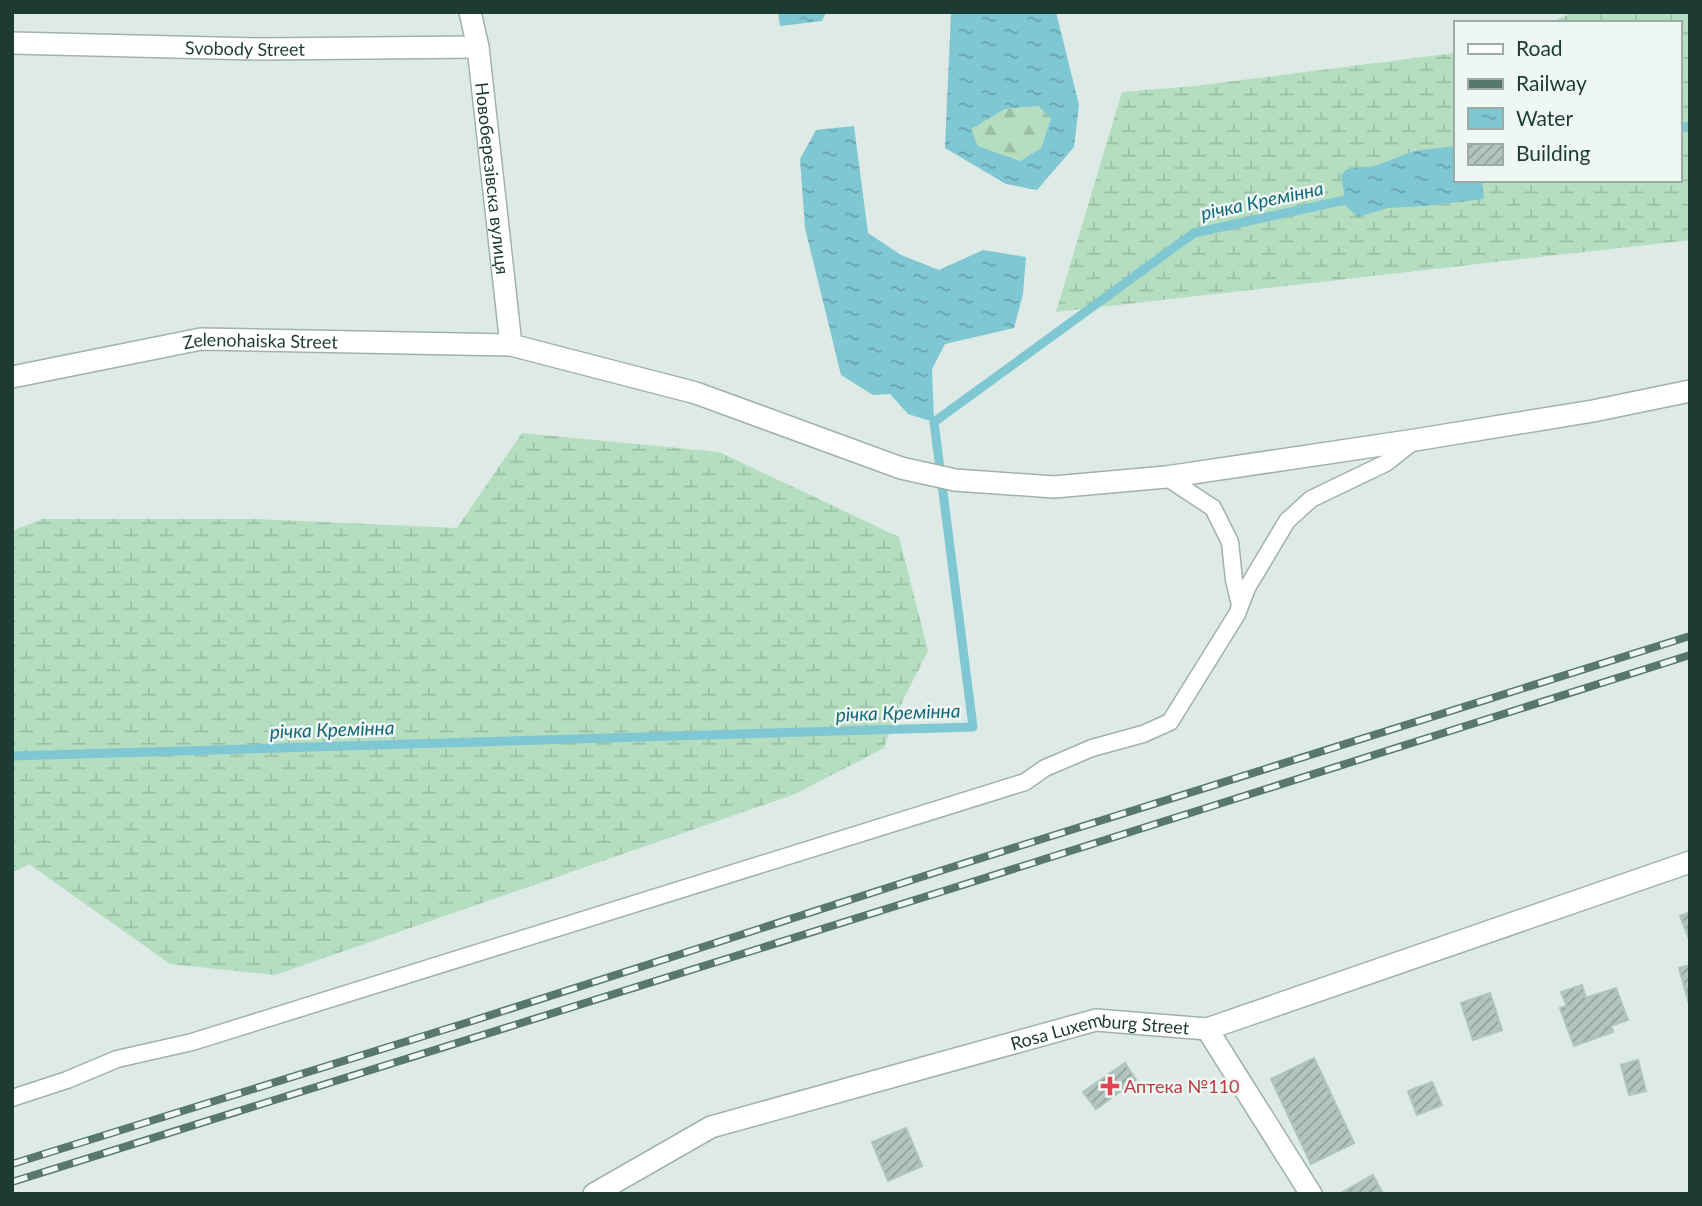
<svg xmlns="http://www.w3.org/2000/svg" width="1702" height="1206" viewBox="0 0 1702 1206" font-family="Lato,sans-serif">
<style>
.forest{fill:url(#forest-firs)}
.wetland{fill:url(#wetland-marsh)}
.water{fill:url(#water-ripples);fill-rule:evenodd}
.lines{fill:none;stroke-linecap:round;stroke-linejoin:round}
.stream{stroke:#80c7d4;stroke-width:9}
.building{fill:url(#building-hatch);stroke:#afc4bc;stroke-width:2}
.service-casing{stroke:#a0b2ac;stroke-width:19}
.minor-casing{stroke:#a0b2ac;stroke-width:24}
.service{stroke:#fff;stroke-width:16}
.minor{stroke:#fff;stroke-width:21}
.rail-casing{stroke:#58776f;stroke-width:8}
.rail{stroke:#eef7f2;stroke-width:5;stroke-dasharray:16;stroke-linecap:butt}
.health-dot{fill:#e0444e;stroke:#eef7f2;stroke-width:2.5}
.labels{text-anchor:middle;dominant-baseline:central;stroke-width:5;stroke-linejoin:round;paint-order:stroke}
.street-label{font-size:18px;fill:#1e3b33;stroke:#eef7f2}
.health-label{font-size:18px;fill:#be3a42;stroke:#eef7f2;text-anchor:start}
.water-label{font-size:19px;font-style:italic;fill:#15697a;stroke:#eef7f2}
</style>
<defs>
<pattern id="forest-firs" width="22" height="20" patternUnits="userSpaceOnUse" patternTransform="scale(1.75)"><rect width="22" height="20" fill="#b4debf"/><path d="M5 1l3.5 6h-7zM16 11l3.5 6h-7z" fill="#9abfa5"/></pattern>
<pattern id="wetland-marsh" width="20" height="14" patternUnits="userSpaceOnUse" patternTransform="scale(1.75)"><rect width="20" height="14" fill="#b4debf"/><path d="M1 5h8M5 5V1M11 12h8M15 12V8" fill="none" stroke="#9abfa5"/></pattern>
<pattern id="water-ripples" width="26" height="14" patternUnits="userSpaceOnUse" patternTransform="scale(1.75)"><rect width="26" height="14" fill="#80c7d4"/><path d="M2 4q2-2 4 0t4 0M15 11q2-2 4 0t4 0" fill="none" stroke="#68a3ad"/></pattern>
<pattern id="building-hatch" width="6" height="6" patternUnits="userSpaceOnUse" patternTransform="scale(1.75)"><rect width="6" height="6" fill="#b3c5be"/><path d="M-1 1l2-2M0 6l6-6M5 7l2-2" fill="none" stroke="#91a19b"/></pattern>
</defs>
<rect width="100%" height="100%" fill="#ddeae5"/>
<!-- forest -->
<polygon class="forest" points="1038,106 1051,118 1041,148 1020,161 978,146 970,129 1005,109"/>
<!-- wetland -->
<g class="wetland">
<polygon points="1575,12 1690,12 1690,240 1056,312 1122,92 1194,86 1455,53 1455,180 1679,180 1679,23 1549,23"/>
<polygon points="522,433 719,452 899,537 928,651 895,716 884,748 795,794 275,975 170,964 29,864 12,873 12,531 42,519 256,519 457,528"/>
</g>
<!-- water -->
<g class="water">
<polygon points="778,12 826,12 822,21 780,26"/>
<path d="M951 12H1056L1079 105 1074 147 1037 190 1006 184 945 148ZM1038 106 1051 118 1041 148 1020 161 978 146 971 129 1005 109Z"/>
<polygon points="854,126 868,233 901,255 939,270 983,250 1026,257 1023,294 1014,328 945,344 932,369 934,422 908,414 890,394 873,395 841,375 805,228 800,159 816,130"/>
<polygon points="1455,146 1455,180 1482,180 1484,199 1426,206 1388,208 1358,217 1346,206 1341,175 1347,169 1375,166 1414,151"/>
</g>
<g class="lines">
<!-- stream -->
<g class="stream">
<polyline points="1679,128 1690,126"/>
<polyline points="12,756 973,727 934,422 1194,233 1354,198"/>
</g>
</g>
<!-- building -->
<g class="building">
<polygon points="1690,912 1690,939 1689,939 1680,916"/>
<polygon points="1690,965 1690,1007 1679,968"/>
<polygon points="1582,985 1586,998 1616,988 1628,1020 1611,1026 1613,1032 1574,1046 1560,1008 1567,1006 1561,992"/>
<polygon points="1490,993 1502,1030 1473,1040 1461,1003"/>
<polygon points="1314,1058 1354,1143 1311,1164 1271,1079"/>
<polygon points="1638,1060 1646,1091 1629,1095 1621,1065"/>
<polygon points="1125,1063 1136,1080 1096,1109 1083,1092"/>
<polygon points="1432,1082 1442,1105 1417,1115 1408,1091"/>
<polygon points="906,1128 922,1166 888,1181 872,1142"/>
<polygon points="1373,1175 1383,1194 1342,1194 1341,1193"/>
</g>
<g class="lines">
<!-- service casing -->
<g class="service-casing">
<g id="service">
<polyline points="1166,477 1213,508 1230,542 1234,580 1240,605"/>
<polyline points="12,1098 67,1080 117,1059 192,1042 1025,782 1045,768 1092,748 1143,734 1170,722 1237,614 1247,588 1287,521 1311,499 1386,463 1415,440"/>
</g>
</g>
<!-- minor casing -->
<g class="minor-casing">
<g id="minor">
<path id="s1" d="M470 12 478 47 511 345"/>
<path id="s2" d="M12 43 261 49 478 47"/>
<path id="s3" d="M12 377 201 339 511 345 696 393 901 468 955 480 1054 487 1166 477 1415 440 1593 411 1690 391"/>
<polyline points="1207,1029 1311,1194"/>
<path id="s4" d="M594 1194 711 1127 1096 1020 1207 1029 1690 862"/>
</g>
</g>
<!-- service -->
<use href="#service" class="service"/>
<!-- minor -->
<use href="#minor" class="minor"/>
<!-- rail casing -->
<g class="rail-casing">
<g id="rail">
<polyline points="12,1164 472,1021 943,870 1690,636"/>
<polyline points="12,1182 950,889 1690,655"/>
</g>
</g>
<!-- rail -->
<use href="#rail" class="rail"/>
</g>
<!-- markers -->
<path class="health-dot" d="M1106.5 1075.5h7v7h7v7h-7v7h-7v-7h-7v-7h7z"/>
<g class="labels">
<!-- street labels -->
<g class="street-label">
<text stroke="none"><textPath href="#s2" startOffset="233">Svobody Street</textPath></text>
<text stroke="none"><textPath href="#s1" startOffset="168">Новоберезівска вулиця</textPath></text>
<text stroke="none"><textPath href="#s3" startOffset="252">Zelenohaiska Street</textPath></text>
<text stroke="none"><textPath href="#s4" startOffset="537">Rosa Luxemburg Street</textPath></text>
</g>
<!-- health labels -->
<g class="health-label">
<text x="1124" y="1086">Аптека №110</text>
</g>
<!-- water labels -->
<g class="water-label">
<text transform="translate(1262 200) rotate(-12)">річка Кремінна</text>
<text transform="translate(898 712) rotate(-2)">річка Кремінна</text>
<text transform="translate(332 729) rotate(-2)">річка Кремінна</text>
</g>
</g>
<!-- border -->
<rect width="1702" height="1206" fill="none" stroke="#1e3b33" stroke-width="28"/>
<!-- legend -->
<rect x="1454" y="21" width="228" height="161" fill="#eef7f2" stroke="#9baca6" stroke-width="2"/>
<rect x="1468" y="44" width="35" height="10" fill="#ffffff" stroke="#9baca6" stroke-width="2"/>
<text x="1516" y="56" font-size="21" fill="#1e3b33">Road</text>
<rect x="1468" y="79" width="35" height="10" fill="#58776f" stroke="#9baca6" stroke-width="2"/>
<text x="1516" y="91" font-size="21" fill="#1e3b33">Railway</text>
<rect x="1468" y="108" width="35" height="21" fill="url(#water-ripples)" stroke="#9baca6" stroke-width="2"/>
<text x="1516" y="126" font-size="21" fill="#1e3b33">Water</text>
<rect x="1468" y="144" width="35" height="21" fill="url(#building-hatch)" stroke="#9baca6" stroke-width="2"/>
<text x="1516" y="161" font-size="21" fill="#1e3b33">Building</text>
</svg>
